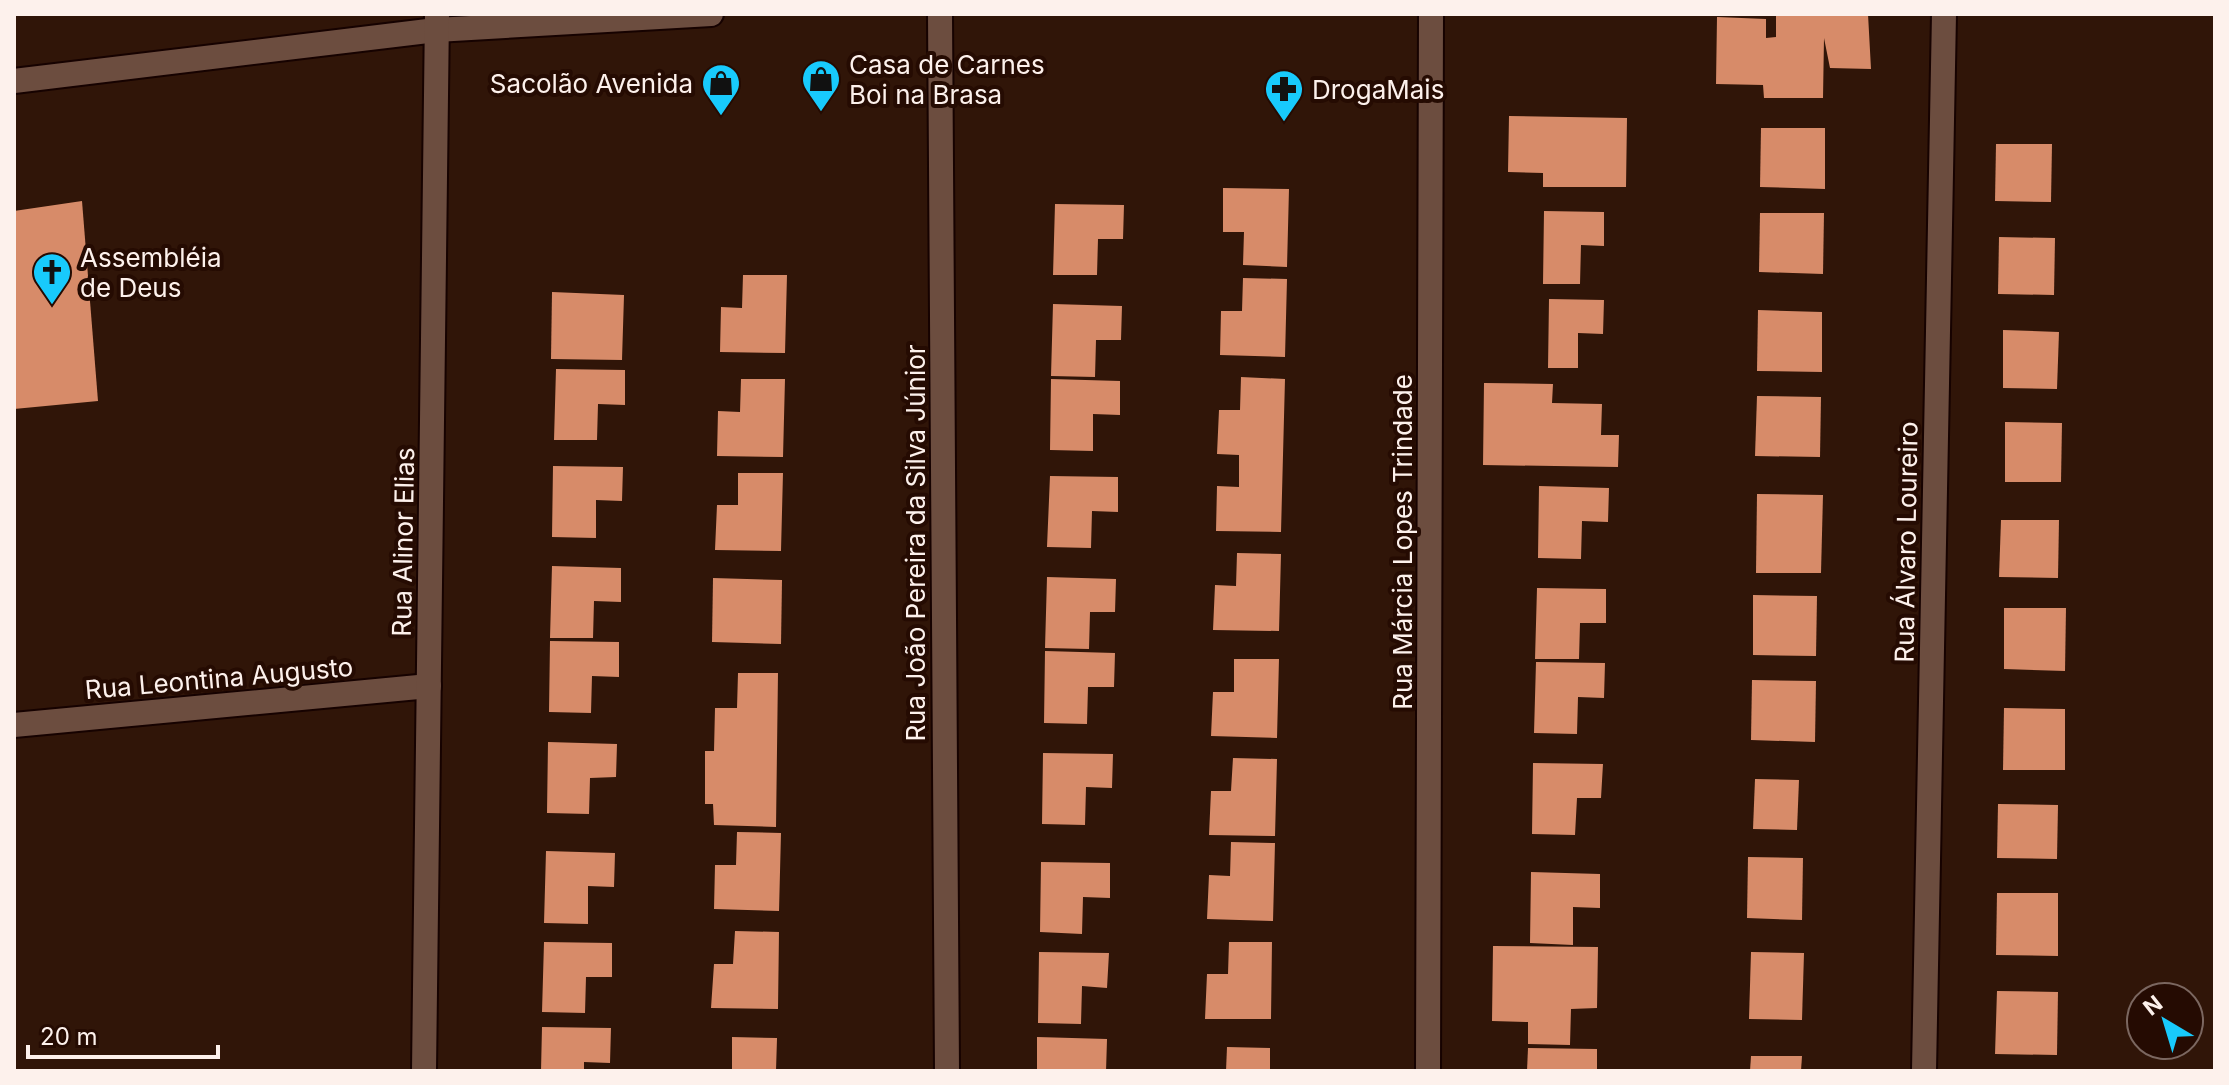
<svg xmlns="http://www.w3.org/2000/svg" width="2229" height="1085" viewBox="0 0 2229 1085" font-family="Inter,sans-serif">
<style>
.building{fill:#d78b69}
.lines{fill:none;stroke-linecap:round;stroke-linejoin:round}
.minor-casing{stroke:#160200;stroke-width:28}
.minor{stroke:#6c4d3f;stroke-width:24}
.labels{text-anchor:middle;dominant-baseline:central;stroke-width:8;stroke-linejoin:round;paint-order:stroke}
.poi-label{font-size:26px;fill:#fdf1ec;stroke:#250b02;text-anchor:start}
.street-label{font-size:26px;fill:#fdf1ec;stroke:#250b02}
</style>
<rect width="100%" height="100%" fill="#301508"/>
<!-- building -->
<g class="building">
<polygon points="1776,14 1868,14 1871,69 1830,68 1824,38 1823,98 1764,98 1763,85 1716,84 1717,17 1766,19 1766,38 1776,37"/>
<polygon points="1509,116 1627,118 1626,187 1543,187 1543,173 1508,172"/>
<polygon points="1761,128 1825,128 1825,189 1760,187"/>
<polygon points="1996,144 2052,144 2051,202 1995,201"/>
<polygon points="1223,188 1289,189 1287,267 1243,265 1244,232 1223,232"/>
<polygon points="82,201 98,401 14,409 14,211"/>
<polygon points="1055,204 1124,205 1123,239 1098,239 1097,275 1053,275"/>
<polygon points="1544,211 1604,212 1604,246 1581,245 1580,284 1543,284"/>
<polygon points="1760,213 1824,213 1823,274 1759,272"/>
<polygon points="1999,237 2055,238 2054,295 1998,294"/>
<polygon points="743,275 787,275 785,353 720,352 721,307 742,308"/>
<polygon points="1243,278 1287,279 1285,357 1220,355 1221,311 1242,311"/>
<polygon points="552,292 624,295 622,360 551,359"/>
<polygon points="1549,299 1604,300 1603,334 1578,333 1578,368 1548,368"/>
<polygon points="1053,304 1122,306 1121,340 1096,340 1095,377 1051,376"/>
<polygon points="1758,310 1822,312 1822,372 1757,371"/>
<polygon points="2003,330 2059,332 2057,389 2003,388"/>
<polygon points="556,369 625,370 625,405 598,404 597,440 554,440"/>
<polygon points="1241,377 1285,379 1281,532 1216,531 1217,486 1239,487 1239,455 1217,454 1219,410 1240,410"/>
<polygon points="741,379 785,379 783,457 717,456 718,411 740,412"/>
<polygon points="1051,379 1120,381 1120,415 1093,414 1093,451 1050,450"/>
<polygon points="1484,383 1553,384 1552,403 1602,404 1601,435 1619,435 1618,467 1483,465"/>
<polygon points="1757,396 1821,397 1820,457 1755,456"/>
<polygon points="2005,422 2062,423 2061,482 2005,482"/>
<polygon points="553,466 623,467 622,501 596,500 596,538 552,537"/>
<polygon points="738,473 783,473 781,551 715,550 717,505 738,505"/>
<polygon points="1050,476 1118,477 1118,512 1092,511 1091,548 1047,547"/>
<polygon points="1539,486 1609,488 1608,522 1582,521 1581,559 1538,558"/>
<polygon points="1757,494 1823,495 1821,573 1756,573"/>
<polygon points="2001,520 2059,520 2058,578 1999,577"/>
<polygon points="1237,553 1281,554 1279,631 1213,630 1215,585 1236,586"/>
<polygon points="552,566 621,568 621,602 594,601 593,638 550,638"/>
<polygon points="1047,577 1116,579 1115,612 1090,612 1089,649 1045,648"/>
<polygon points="713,578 782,580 781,644 712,642"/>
<polygon points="1537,588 1606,589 1606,623 1580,623 1579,659 1535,659"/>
<polygon points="1753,595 1817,596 1816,656 1753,655"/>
<polygon points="2004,608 2066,608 2065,671 2004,669"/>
<polygon points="550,641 619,642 619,677 592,676 591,713 549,712"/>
<polygon points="1045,651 1115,653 1114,687 1088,687 1087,724 1044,723"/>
<polygon points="1234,659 1279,659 1277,738 1211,736 1213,692 1234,692"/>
<polygon points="1536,662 1605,663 1604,698 1578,697 1577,734 1534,733"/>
<polygon points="738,673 778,673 776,827 714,825 713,804 705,804 705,751 714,751 715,708 737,708"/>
<polygon points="1752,680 1816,681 1815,742 1751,740"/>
<polygon points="2004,708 2065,709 2065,770 2003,770"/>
<polygon points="548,742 617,744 616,777 590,778 589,814 547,813"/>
<polygon points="1043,753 1113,754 1112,788 1086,787 1085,825 1042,824"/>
<polygon points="1233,758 1277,759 1275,836 1209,835 1211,791 1231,791"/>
<polygon points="1533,763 1603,764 1601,798 1577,798 1575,835 1532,834"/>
<polygon points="1755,779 1799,780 1797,830 1753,829"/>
<polygon points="1998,804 2058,805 2057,859 1997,858"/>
<polygon points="737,832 781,833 779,911 714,909 715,865 736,865"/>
<polygon points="1231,842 1275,843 1273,921 1207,919 1209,875 1230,876"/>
<polygon points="546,851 615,853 614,887 588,886 588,924 544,923"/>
<polygon points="1748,857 1803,858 1802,920 1747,918"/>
<polygon points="1041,862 1110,863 1110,898 1083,897 1082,934 1040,932"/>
<polygon points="1531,872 1600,874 1600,908 1573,907 1573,945 1530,943"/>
<polygon points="1997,893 2058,893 2058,956 1996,955"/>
<polygon points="735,931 779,932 778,1009 711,1008 714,964 733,964"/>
<polygon points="544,942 612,943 612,977 586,977 585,1013 542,1012"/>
<polygon points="1229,942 1272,942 1271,1019 1205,1019 1207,974 1228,974"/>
<polygon points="1493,946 1598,947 1597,1008 1571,1009 1570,1045 1528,1044 1528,1022 1492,1021"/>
<polygon points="1039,952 1109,953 1107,988 1082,986 1081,1024 1038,1023"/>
<polygon points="1751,952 1804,953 1802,1020 1749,1019"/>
<polygon points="1997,991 2058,992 2057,1055 1995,1054"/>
<polygon points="542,1027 611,1028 610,1063 584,1062 584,1071 541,1071"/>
<polygon points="732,1037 777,1038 776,1071 732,1071"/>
<polygon points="1037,1037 1107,1039 1106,1071 1037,1071"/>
<polygon points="1227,1047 1270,1048 1270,1071 1226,1071"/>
<polygon points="1528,1048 1597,1049 1597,1071 1527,1071"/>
<polygon points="1751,1056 1802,1056 1801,1071 1750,1071"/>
</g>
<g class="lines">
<!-- minor casing -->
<g class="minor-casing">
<g id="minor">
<polyline points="940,14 947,1071"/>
<polyline points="14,81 436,30 711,14"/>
<polyline points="14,725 429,686"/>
<polyline points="424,1071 437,14"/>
<polyline points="1428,1071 1431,14"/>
<polyline points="1924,1071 1944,14"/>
</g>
</g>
<!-- minor -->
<use href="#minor" class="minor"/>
</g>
<!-- icons -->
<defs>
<g id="shop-pin" transform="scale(2)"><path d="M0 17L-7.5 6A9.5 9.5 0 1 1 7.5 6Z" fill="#18cafc" stroke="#250b02"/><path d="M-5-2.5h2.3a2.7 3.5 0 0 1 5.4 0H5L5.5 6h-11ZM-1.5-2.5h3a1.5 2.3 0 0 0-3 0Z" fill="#111"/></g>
<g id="pharmacy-pin" transform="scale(2)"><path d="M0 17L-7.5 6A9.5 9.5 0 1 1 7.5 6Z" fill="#18cafc" stroke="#250b02"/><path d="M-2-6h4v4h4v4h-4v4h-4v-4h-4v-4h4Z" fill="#111"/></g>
<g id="church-pin" transform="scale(2)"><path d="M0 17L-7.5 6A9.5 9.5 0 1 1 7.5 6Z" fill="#18cafc" stroke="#250b02"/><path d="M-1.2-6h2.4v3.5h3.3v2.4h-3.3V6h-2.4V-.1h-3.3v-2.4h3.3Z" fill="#111"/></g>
</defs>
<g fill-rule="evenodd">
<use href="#shop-pin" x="821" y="79"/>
<use href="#shop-pin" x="721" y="83"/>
<use href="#pharmacy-pin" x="1284" y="89"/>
<use href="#church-pin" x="52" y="272"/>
</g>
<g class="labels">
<!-- poi labels -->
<g class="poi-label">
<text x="849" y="64">Casa de Carnes<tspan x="849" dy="30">Boi na Brasa</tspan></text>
<text x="693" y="83" text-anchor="end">Sacolão Avenida</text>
<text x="1312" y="89">DrogaMais</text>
<text x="80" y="257">Assembléia<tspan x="80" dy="30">de Deus</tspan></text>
</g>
<!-- street labels -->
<g class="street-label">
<text transform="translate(403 542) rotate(-89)">Rua Alinor Elias</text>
<text transform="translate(1402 542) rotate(-90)">Rua Márcia Lopes Trindade</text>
<text transform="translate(1906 542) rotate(-89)">Rua Álvaro Loureiro</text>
<text transform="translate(915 543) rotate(-90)">Rua João Pereira da Silva Júnior</text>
<text transform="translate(219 678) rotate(-5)">Rua Leontina Augusto</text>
</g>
</g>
<!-- border -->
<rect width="2229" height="1085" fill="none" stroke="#fdf1ec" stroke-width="32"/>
<!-- north arrow -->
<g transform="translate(2165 1021) rotate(322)"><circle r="38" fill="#250b02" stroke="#7b6760" stroke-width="2"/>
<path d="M0-6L14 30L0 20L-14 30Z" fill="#18cafc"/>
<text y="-12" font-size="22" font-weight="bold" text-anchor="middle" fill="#fdf1ec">N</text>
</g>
<!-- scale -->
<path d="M28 1045v12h190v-12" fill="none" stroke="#fdf1ec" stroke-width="4"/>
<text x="40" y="1045" font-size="24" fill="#fdf1ec" stroke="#250b02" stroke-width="6" paint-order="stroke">20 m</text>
</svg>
